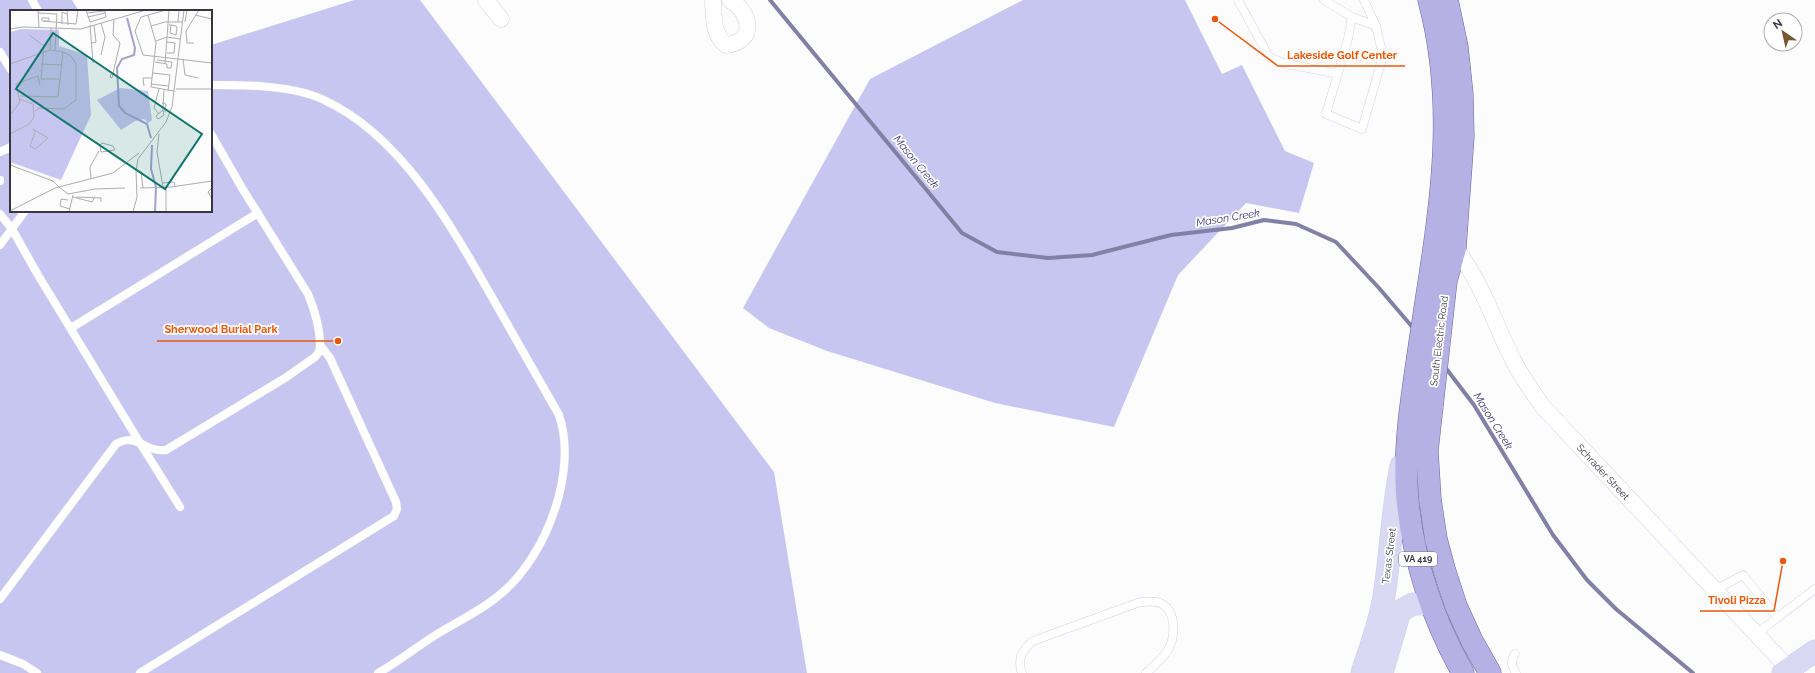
<svg xmlns="http://www.w3.org/2000/svg" width="1815" height="673" viewBox="0 0 1815 673" font-family="Raleway,sans-serif">
<style>
.green{fill:#c7c6f1}
.lines{fill:none;stroke-linecap:round;stroke-linejoin:round}
.stream{stroke:#8281a5;stroke-width:4}
.lane-casing{stroke:#d0d0ed;stroke-width:9}
.street-casing{stroke:#d0d0ed;stroke-width:17}
.secondary-casing{stroke:#d0d0ed;stroke-width:23}
.primary-casing{stroke:#6964a1;stroke-width:23}
.lane{stroke:#fff;stroke-width:8}
.street{stroke:#fff;stroke-width:16}
.secondary{stroke:#dad8f2;stroke-width:22}
.primary{stroke:#b5b1e5;stroke-width:22}
.labels{text-anchor:middle;dominant-baseline:central;stroke-width:3.5;stroke-linejoin:round;paint-order:stroke}
.shield{fill:#fff;stroke:#73737b;stroke-width:1}
.shield-label{font-size:9px;font-weight:bold;fill:#373742}
.street-label{font-size:10px;fill:#373742;stroke:#fff}
.water-label{font-size:11px;font-style:italic;fill:#3a336d;stroke:#fff}
.inset-river{fill:none;stroke:#a2a1d0;stroke-width:2}
.inset-road{fill:none;stroke:#adadb2;stroke-width:1}
.view{fill:#0f766e;fill-opacity:0.15;stroke:#0f766e;stroke-width:2}
.inset-edge{fill:none;stroke:#373742;stroke-width:2}
.leader{fill:none;stroke:#e8590c;stroke-width:1.5}
.callout-dot{fill:#e8590c;stroke:#fff;stroke-width:1.5}
.callout-label{font-size:11px;text-anchor:middle;font-weight:bold;fill:#e8590c;stroke:#fff;stroke-width:3.5;stroke-linejoin:round;paint-order:stroke}
</style>
<rect width="100%" height="100%" fill="#fcfcfc"/>
<!-- green -->
<g class="green">
<polygon points="0,0 72,0 79,11 11,11 11,211 211,211 211,45 354,0 420,0 774,472 807,673 0,673"/>
<polygon points="1023,0 1185,0 1222,74 1242,65 1285,151 1314,163 1299,213 1246,203 1178,275 1114,427 995,403 827,351 769,328 743,308 870,79"/>
</g>
<g class="lines">
<!-- stream -->
<g class="stream">
<polyline points="770,0 962,233 997,252 1048,258 1092,255 1171,235 1232,228 1264,220 1296,224 1336,242 1379,288 1414,329"/>
<polyline points="1445,367 1474,405 1553,535 1587,580 1616,609 1693,673"/>
</g>
<!-- lane casing -->
<g class="lane-casing">
<g id="lane">
<polyline points="32,0 38,11"/>
<polyline points="1238,0 1269,57 1283,63 1338,74"/>
<polyline points="1324,0 1352,17 1376,26 1383,56 1362,129 1326,114 1348,39 1352,17"/>
<polyline points="1364,0 1376,26"/>
<polyline points="0,52 11,70"/>
<path d="M211 85C245 85 293 85 324 100 402 136 452 227 493 299 515 338 537 376 559 415 578 471 547 554 503 592 482 611 457 621 434 636 415 648 397 663 378 673"/>
<polyline points="0,152 11,147"/>
<polyline points="0,180 0,181"/>
<path d="M0 214 12 229 38 275 140 443C149 448 155 451 166 450L285 378 315 357 319 352 320 345"/>
<polyline points="0,245 25,211"/>
<polyline points="71,328 258,213"/>
<polyline points="1715,590 1743,575 1778,618"/>
<path d="M0 599 116 444C125 439 131 439 140 443L180 507"/>
<polyline points="1756,634 1815,589"/>
<path d="M1515 654C1510 662 1512 666 1516 673"/>
<polyline points="0,655 23,664 37,673"/>
<path d="M140 673 394 516 397 509 396 502 330 358 320 345C320 327 315 311 308 294L242 188 211 134"/>
<path d="M1022 673C1017 659 1022 650 1033 641L1140 602C1147 602 1156 600 1162 604 1177 612 1175 638 1168 650 1162 659 1154 666 1146 673"/>
</g>
</g>
<!-- street casing -->
<g class="street-casing">
<g id="street">
<polyline points="486,0 501,19"/>
<path d="M713 0C714 16 712 34 726 45 757 42 751 12 730 0"/>
<path d="M1455 248C1483 284 1494 323 1514 362 1523 379 1533 393 1544 408L1789 669"/>
</g>
</g>
<!-- secondary casing -->
<g class="secondary-casing">
<g id="secondary">
<path d="M1362 673C1370 648 1380 623 1384 596 1391 553 1392 509 1401 466"/>
<polyline points="1382,673 1400,611 1413,604 1431,604"/>
<polyline points="1783,673 1815,651"/>
</g>
</g>
<!-- primary casing -->
<g class="primary-casing">
<g id="primary">
<path d="M1429 0C1461 119 1436 230 1419 349 1412 397 1404 445 1407 493 1412 556 1432 618 1463 673"/>
<polyline points="1447,0 1457,47 1462,94 1463,137 1455,248 1446,281 1427,451 1430,499 1436,539 1444,569 1456,606 1472,641 1490,673"/>
</g>
</g>
<!-- lane -->
<use href="#lane" class="lane"/>
<!-- street -->
<use href="#street" class="street"/>
<!-- secondary -->
<use href="#secondary" class="secondary"/>
<!-- primary -->
<use href="#primary" class="primary"/>
</g>
<g class="labels">
<!-- shield labels -->
<rect class="shield" x="1399" y="552" width="38" height="14" rx="3"/>
<g class="shield-label">
<text x="1418" y="559">VA 419</text>
</g>
<!-- street labels -->
<g class="street-label">
<text transform="translate(1439 341) rotate(-83)">South Electric Road</text>
<text transform="translate(1603 472) rotate(47)">Schrader Street</text>
<text transform="translate(1389 556) rotate(-83)">Texas Street</text>
</g>
<!-- water labels -->
<g class="water-label">
<text transform="translate(916 162) rotate(51)">Mason Creek</text>
<text transform="translate(1228 218) rotate(-9)">Mason Creek</text>
<text transform="translate(1493 421) rotate(58)">Mason Creek</text>
</g>
</g>
<!-- overview -->
<g transform="translate(10 10)">
<rect width="202" height="202" fill="#fcfcfc"/>
<path d="M12 19 49 20V36L77 45 81 105 51 170 0 152V22ZM110 78 138 81 142 110 138 113 134 109 125 111 111 120 87 90Z" fill="#c7c6f1"/>
<path class="inset-river" d="M117 8 125 38 124 45 112 49 107 58 109 96 115 103 137 114 141 128M142 135 141 159 146 177 145 202"/>
<path class="inset-road" d="M28 0 29 17M57 0 58 15M76 0 80 12 96 7 95 1 77 3M28 3 47 4 45 40M138 5 131 7 125 21 133 45 202 53M138 5 146 33 141 77 164 81M138 5 156 0M185 5 202 9M78 7 95 3M34 11H39V8H32V11L66 14 68 0M168 12 169 0M175 12 177 0M91 13 95 27 91 45M52 14V2L57 4M80 15 83 53M159 15H161L166 16 167 17 166 25 160 23 161 15M141 16 155 12H172M0 19 13 17 71 19 136 0M19 25 34 36 31 69H50M146 31 157 27 170 29M82 33 86 32 84 15M184 33H177L176 21 189 0M40 40 41 18M157 43H164L165 33 157 32M173 49 175 65 188 68M147 50 162 52 161 58H157V54M145 52 157 54M0 54 40 40 53 42 48 87 10 86M31 54 52 55M155 54 159 0M102 62 100 67 102 68 110 33 103 25 104 10M143 63 160 65 158 81M141 74 158 76M134 76 133 68H142M149 79 144 98 149 104M166 79H202M152 93 156 94 155 102M153 100 154 105 148 109 146 106 153 100 154 80M25 101 29 98 54 99 66 90V54L61 46 53 42M0 105 10 92 6 74 28 66 30 75M23 119 38 128 25 139 20 136 25 122ZM0 124 19 114 24 107 23 94 10 89M149 124 147 142 153 177M92 133 103 136 105 140 91 142 90 135ZM0 155 43 171 49 177M131 161 133 178M81 169 80 157 89 141M152 173 164 172 165 177M49 177 58 184 85 179 115 178M130 178 161 177 202 171M202 178 198 182 202 189M63 187 82 192 85 187M66 187 91 188V192M58 190 51 189 50 196 60 199M0 201 45 178 103 163 129 143M59 202 63 185M123 202 127 187 126 161 128 149 156 112 162 97 174 0M156 202V177"/>
<path class="view" d="M43 23 192 124 155 179 6 79Z"/>
<rect width="202" height="202" class="inset-edge"/>
</g>
<!-- callouts -->
<path class="leader" d="M1215 19L1278 66H1405M338 341L286 341H157M1783 561L1774 611H1700"/>
<g class="callout-dot">
<circle cx="1215" cy="19" r="4"/>
<circle cx="338" cy="341" r="4"/>
<circle cx="1783" cy="561" r="4"/>
</g>
<g class="callout-label">
<text x="1342" y="59">Lakeside Golf Center</text>
<text x="221" y="333">Sherwood Burial Park</text>
<text x="1737" y="604">Tivoli Pizza</text>
</g>
<!-- north arrow -->
<g transform="translate(1783 32) rotate(326)"><circle r="19" fill="#ffffff" stroke="#afafb3"/>
<path d="M0-3L7 15L0 10L-7 15Z" fill="#78582e"/>
<text y="-6" font-size="11" font-weight="bold" text-anchor="middle" fill="#373742">N</text>
</g>
</svg>
